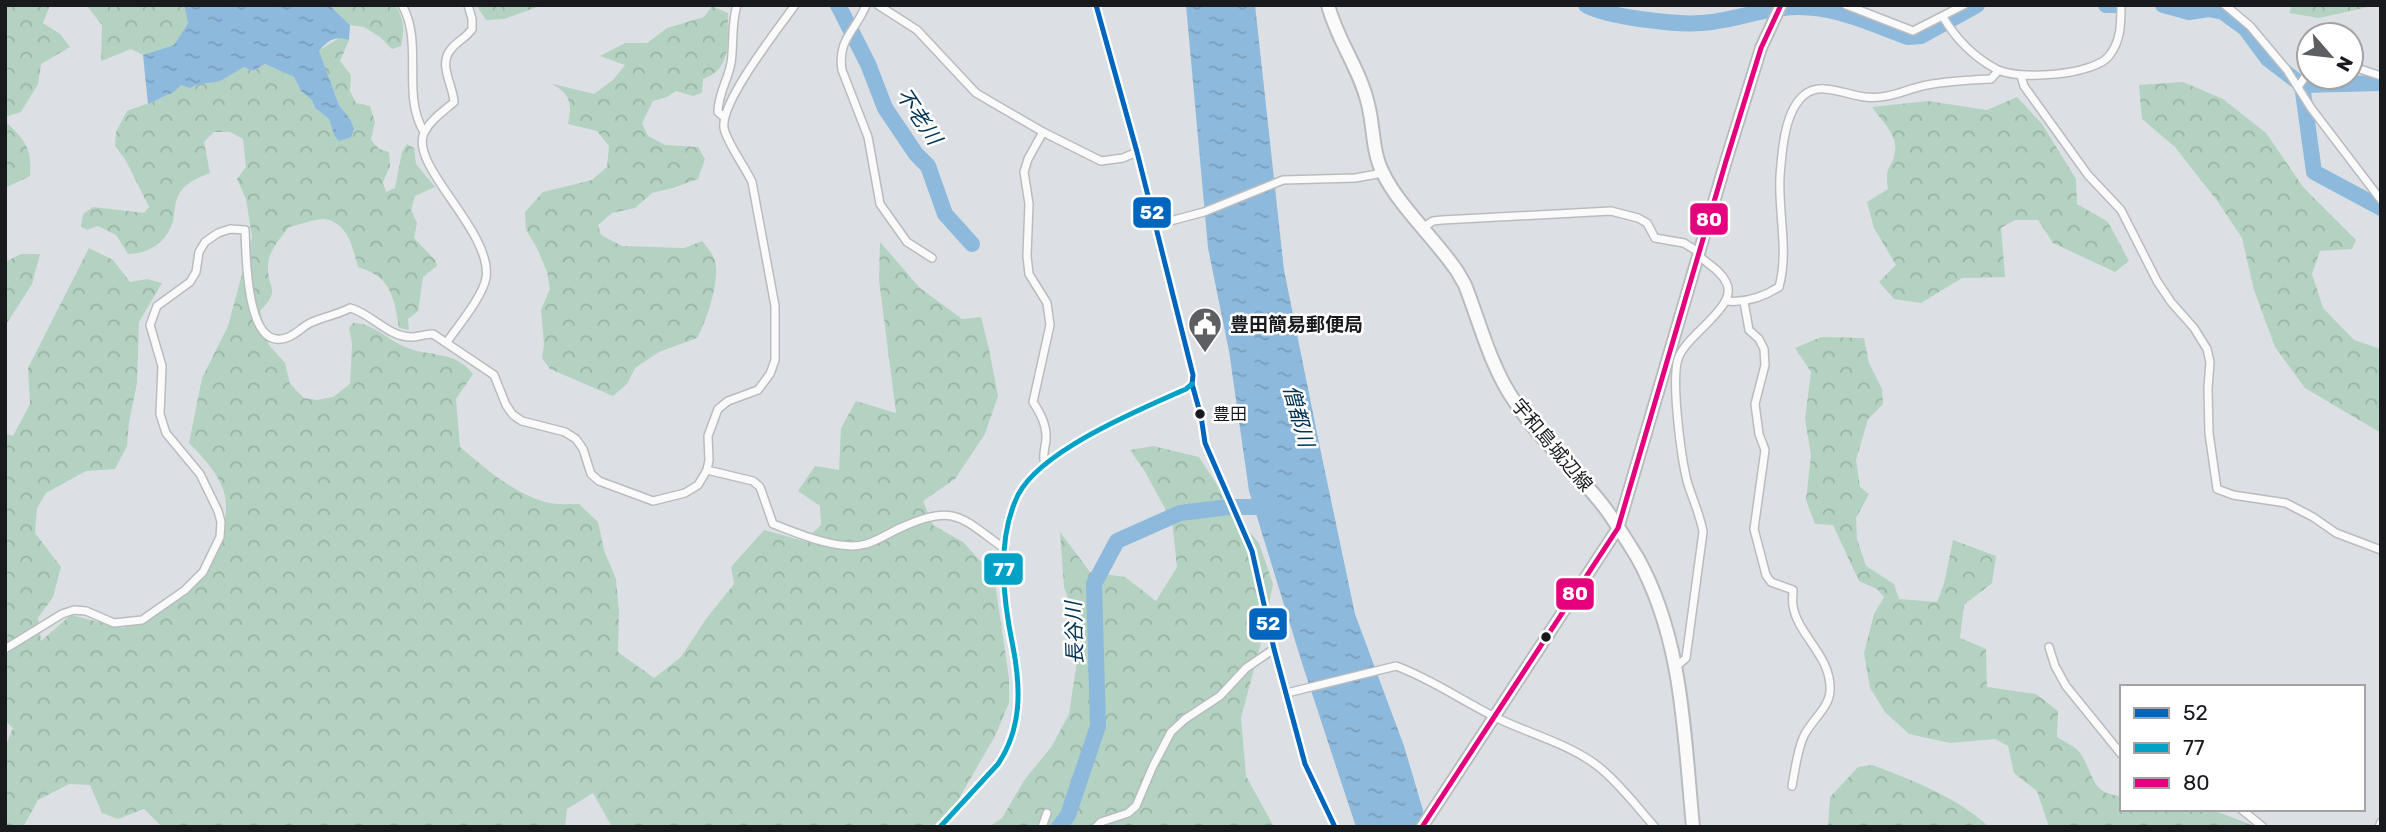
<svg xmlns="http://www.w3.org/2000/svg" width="2386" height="832" viewBox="0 0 2386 832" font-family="Rubik,'Noto Sans JP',sans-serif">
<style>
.forest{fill:url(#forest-crowns)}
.water{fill:url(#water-ripples)}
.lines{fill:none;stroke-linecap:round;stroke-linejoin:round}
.river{stroke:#8db9dc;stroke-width:16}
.street-casing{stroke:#b9bcbf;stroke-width:10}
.secondary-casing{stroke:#b9bcbf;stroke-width:14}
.primary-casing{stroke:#b9bcbf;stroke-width:16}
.street{stroke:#fafafb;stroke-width:7}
.secondary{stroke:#fafafb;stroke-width:10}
.primary{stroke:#fafafb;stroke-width:12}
.bus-1-casing{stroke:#fff;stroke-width:10}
.bus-2-casing{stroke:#fff;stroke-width:10}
.bus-3-casing{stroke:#fff;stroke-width:10}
.bus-1{stroke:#0065bd;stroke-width:5}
.bus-2{stroke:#01a2c5;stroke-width:5}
.bus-3{stroke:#e5007d;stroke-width:5}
.bus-dot{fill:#181a1d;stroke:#fff;stroke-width:2.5}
.labels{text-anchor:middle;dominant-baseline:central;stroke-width:5;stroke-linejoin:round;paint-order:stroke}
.bus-label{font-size:17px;fill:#181a1d;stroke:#fff;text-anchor:start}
.poi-label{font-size:19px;font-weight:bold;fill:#181a1d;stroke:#fff;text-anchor:start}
.street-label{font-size:19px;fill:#181a1d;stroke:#fff}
.water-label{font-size:21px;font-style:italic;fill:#003353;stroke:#fff}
.line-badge{stroke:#fff;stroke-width:2.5}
.badge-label{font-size:19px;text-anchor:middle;font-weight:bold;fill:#fff}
</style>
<defs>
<pattern id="forest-crowns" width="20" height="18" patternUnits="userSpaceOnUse" patternTransform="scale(1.75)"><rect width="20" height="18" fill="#b4d2c1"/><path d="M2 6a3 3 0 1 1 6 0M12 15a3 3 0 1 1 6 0" fill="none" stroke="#9ab4a5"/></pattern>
<pattern id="water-ripples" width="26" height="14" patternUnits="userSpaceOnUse" patternTransform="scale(1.75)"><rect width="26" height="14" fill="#8db9dc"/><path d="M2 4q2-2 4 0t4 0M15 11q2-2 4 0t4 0" fill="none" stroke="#799ebc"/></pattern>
</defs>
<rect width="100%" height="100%" fill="#dce0e4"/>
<!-- forest -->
<g class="forest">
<polygon points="5,5 50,5 43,23 60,34 70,47 41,64 38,84 21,112 5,117"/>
<polygon points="86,5 184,5 188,23 174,45 143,55 131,49 101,61 102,25"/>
<path d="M329 5H395C404 19 405 30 401 46L392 49 380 37 364 27 350 25Z"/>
<polygon points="476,5 543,5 504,19 486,20"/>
<polygon points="2292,5 2377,5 2319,18 2289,13"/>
<path d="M712 6 728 13C727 41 733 68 703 79L702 93 693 96 676 91 667 97 653 101 642 123 648 136 665 145 698 147 705 159 698 179 673 188 652 193 635 208 612 213 598 225 601 235 622 246 684 248 702 241C707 247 713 254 715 261 720 280 707 321 697 338L659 352 635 368 627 384 613 396 550 369 542 358 544 345 541 310 550 289 547 272 537 248 526 230 525 212 543 192 592 180 607 167 609 146 597 131 568 124C572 103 571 96 553 84L594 94 613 80 625 65 600 56 625 43H647L667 28 704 17Z"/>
<path d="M341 37 349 40 340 61 351 75 350 91 356 103 370 106 375 122 371 140 379 149 389 152 390 166 383 182 386 192 395 188 402 152 407 144 414 148 416 164 435 187 415 196 411 210 417 223 414 238 436 261 437 266 423 277 418 311 408 319 409 330 399 328C394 298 392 277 358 267 353 249 348 221 323 219 315 219 299 225 289 227 281 238 268 251 268 266 267 290 282 288 260 311L269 345 285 363 290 384 304 398 317 400 333 397 350 384 352 344 349 328 353 323C371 322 387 339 403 346 428 358 454 349 473 374L456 399 460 447C486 469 512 492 545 502 555 505 568 504 579 504L598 522 604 550 616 579 619 613 618 652 654 678 681 657 706 619 734 584 731 567 764 530 804 541 821 525 820 506 798 491 815 466 839 470 841 428 856 401 896 413 879 280 880 242 920 288 962 319 981 317 989 349 998 396 985 434 955 479 923 501 933 525 963 542 994 576 1009 678V703L995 736 950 814 931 827H612L593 793 567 809 565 827H162L144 809 118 819 102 813 90 785 69 784 38 800 23 827H5V747L13 728 5 721V434L13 436 30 404 28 368 89 248 113 260 130 282 147 279 162 283 139 322 137 383 129 422 127 446 115 469 86 471 46 493 37 508 35 533 61 567 53 597 38 618 41 641 71 615 123 628C151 615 179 601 202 579 218 564 231 513 224 492 218 473 203 457 189 443L202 378 228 326 252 237 246 199 237 179 246 167 243 139 230 132H214L204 142 210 173C197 178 182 184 177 199 174 206 175 214 173 221 167 242 149 254 128 254L116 235 98 226 87 230 81 226 83 214 93 207 144 213 149 207 125 159 115 146 116 132 127 111C146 103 167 100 181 84 213 86 217 80 244 67L253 71 265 64 294 77 301 91 312 99 315 108 329 119 334 135 350 119 339 105 318 51Z"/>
<polygon points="2183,82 2223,99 2266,133 2303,187 2356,240 2352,249 2320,251 2312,274 2323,308 2354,340 2381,349 2381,433 2305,388 2275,347 2254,290 2242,238 2218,202 2175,147 2142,119 2139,85"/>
<path d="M2017 97 2042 124 2076 179 2077 204 2108 222 2129 261 2115 272 2053 243 2038 220H2015L2001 228 2005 277 1962 278 1921 303 1894 299 1879 282 1896 265 1874 228 1867 202 1888 189C1884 164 1893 169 1895 151 1898 135 1880 119 1872 107L1928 101 1987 110Z"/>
<path d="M5 121C25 140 32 148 30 176L5 188Z"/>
<polygon points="21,254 40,254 32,284 5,326 5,262"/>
<path d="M1821 337 1864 338 1869 363 1882 389 1883 404 1868 419 1856 460 1860 487 1869 494 1856 518 1857 539 1866 566 1894 584 1899 599 1937 602 1944 584 1953 540 1996 556 1992 583 1964 605 1960 638 1986 649 1987 687 2036 694 2058 711 2057 737C2065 742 2076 747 2081 754 2094 774 2091 795 2122 796V809H2210L2257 827H2049L2037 791 2014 773 2008 746 1995 739 1950 743 1909 734 1885 712 1870 688 1864 653 1874 614 1884 597 1877 589 1859 581 1833 525 1815 524 1806 500 1811 455 1805 419 1811 372 1795 348Z"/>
<polygon points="1153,446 1199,457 1239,519 1259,543 1273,584 1262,639 1241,718 1246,776 1274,827 989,827 1002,818 1025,779 1052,746 1069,714 1081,635 1064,587 1060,532 1090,572 1125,577 1156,601 1177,567 1172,521 1144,470 1130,450"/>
<path d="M1872 765C1912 780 1957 797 1989 827H1828L1830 797 1858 767Z"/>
</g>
<!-- water -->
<g class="water">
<path d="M184 5H329L350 25 349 40C335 35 327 41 319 51L339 105 350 119 354 129 351 137 339 141 334 135 329 119 315 108 312 100 301 91 294 77 265 64 253 71 244 67 220 81 196 85 190 88 181 85 174 92 148 104 143 55 174 45 188 23Z"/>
<polygon points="1186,5 1255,5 1284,270 1319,443 1355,614 1404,746 1428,827 1356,827 1302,663 1249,491 1229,351 1208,248"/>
</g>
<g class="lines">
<!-- river -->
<g class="river">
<polyline points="838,5 868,64 885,108 916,154 928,166 945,214 972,244"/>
<path d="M1586 5C1607 17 1676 25 1701 23 1733 21 1763 8 1796 7 1835 6 1872 24 1908 37L1921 36 1977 5"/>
<polyline points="2106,5 2115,5"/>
<polyline points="2163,5 2189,12 2209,9 2223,12 2245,28 2268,59 2302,85 2314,172 2381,208"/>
<polyline points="2302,85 2381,83"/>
<polyline points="1059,827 1068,815 1098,726 1094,584 1117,541 1180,513 1229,507 1274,507"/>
</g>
<!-- street casing -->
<g class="street-casing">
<g id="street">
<path d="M402 5C424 43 401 95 424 132"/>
<path d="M866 5C856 31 837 39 842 70L868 137 880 204 907 242 932 258"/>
<polyline points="878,5 917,30 976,93 1043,132 1101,161 1123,158 1137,152"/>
<polyline points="1096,5 1137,152 1193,375 1192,384 1201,416 1205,443 1252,551 1274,649 1305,764 1335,827"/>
<polyline points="1846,5 1913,31 1964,5"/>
<polyline points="2225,5 2250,26 2287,70 2311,108 2381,200"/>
<path d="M1943 17C1956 39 1974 57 1996 69 2018 81 2094 75 2109 56 2121 41 2121 24 2121 5"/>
<polyline points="2351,66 2381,76"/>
<polyline points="2021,76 2024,86 2088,175 2121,210 2157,281 2171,302 2194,328 2207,349 2210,362 2208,388 2209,433 2217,489 2233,495 2286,503 2313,517 2336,533 2381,550"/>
<polyline points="2298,87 2309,71"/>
<path d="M724 117 718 112C718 94 728 80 731 63 734 43 731 24 737 5"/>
<path d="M1043 132 1028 159 1024 172 1029 204 1027 256 1029 274 1047 303 1050 325 1033 402C1039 411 1046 423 1046 435 1047 446 1041 454 1045 464"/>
<polyline points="1155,225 1204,212 1283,180 1355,178 1383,173"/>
<polyline points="1424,227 1433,221 1442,220 1611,211 1638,218 1647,223 1655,238 1684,243 1700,253"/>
<path d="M1726 301C1746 303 1762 298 1779 287 1789 251 1778 213 1780 176 1782 152 1784 112 1804 95 1821 81 1846 95 1865 97 1888 100 1906 89 1927 85 1948 81 1970 80 1991 79L1998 71"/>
<path d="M1744 302 1749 330 1759 339 1764 349 1765 365 1755 404 1759 434 1765 450 1754 529 1766 575 1771 582 1793 590C1793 595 1792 601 1793 606 1798 636 1832 656 1830 691 1829 709 1810 721 1803 738 1797 752 1795 770 1792 786"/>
<path d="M447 342C458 326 483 296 486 278 493 232 409 166 424 133 430 120 444 111 454 102 453 84 437 64 452 48 458 41 467 37 472 29V19L468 5"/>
<path d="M707 470 753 481 760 487 773 524C797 533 840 552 866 544 877 541 889 533 900 528 955 503 960 517 1005 549"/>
<polyline points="2049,647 2055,666 2066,686 2122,755"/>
<path d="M5 649 62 614 74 610 86 611 114 623 142 620 185 590 203 572 220 537 221 522 218 511 200 474 166 433 160 414 162 366 150 325 157 306 190 282 196 272 199 252 205 242 218 233 230 229 245 230C246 252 246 336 276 339 290 341 299 329 310 323 323 317 337 315 350 308 371 313 388 337 411 337 418 337 425 334 433 334L494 375 506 405 513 415 522 421 565 432 576 439 583 449 591 474 599 481 653 501 685 493 698 485 707 470 709 460 708 436 718 409 728 401 758 390 770 374 775 360V306L752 182C745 167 726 141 724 128 720 102 778 29 795 5"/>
<path d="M1676 667 1686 658 1703 532C1700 514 1692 498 1687 481 1681 456 1671 381 1678 359 1685 335 1740 306 1726 282 1721 271 1708 264 1699 256"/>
<path d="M1287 693 1396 666C1432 679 1462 701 1497 718 1530 734 1570 744 1599 767 1620 784 1637 807 1655 827"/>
<polyline points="2241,809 2263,827"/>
<path d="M940 827 998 764C1022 728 1021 688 1013 647 1003 599 996 540 1018 495 1041 450 1141 409 1186 389L1192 384"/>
<polyline points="1042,827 1047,813"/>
<polyline points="1096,827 1101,822 1128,813 1136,806 1153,766 1171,732 1185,719 1220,696 1246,668 1274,649"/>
<polyline points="2379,827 2381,822"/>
</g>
</g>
<!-- secondary casing -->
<g class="secondary-casing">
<polyline id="secondary" points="1422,827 1618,528 1726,161 1761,48 1781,5"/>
</g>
<!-- primary casing -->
<g class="primary-casing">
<path id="primary" d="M1328 5C1337 40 1360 69 1368 104 1374 127 1372 152 1383 173 1398 205 1436 240 1457 271L1465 285C1480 323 1491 368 1515 402 1541 441 1577 471 1605 508 1616 523 1627 541 1637 557 1683 639 1684 735 1693 827"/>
</g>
<!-- street -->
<use href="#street" class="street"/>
<!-- secondary -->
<use href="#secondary" class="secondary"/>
<!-- primary -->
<use href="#primary" class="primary"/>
<!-- bus-1 casing -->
<g class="bus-1-casing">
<polyline id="bus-1" points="1096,5 1137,152 1193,375 1192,384 1201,416 1205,443 1252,551 1274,649 1305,764 1335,827"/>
</g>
<!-- bus-2 casing -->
<g class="bus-2-casing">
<path id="bus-2" d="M940 827 998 764C1022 728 1021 688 1013 647 1003 599 996 540 1018 495 1041 450 1141 409 1186 389L1192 384"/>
</g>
<!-- bus-3 casing -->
<g class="bus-3-casing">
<polyline id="bus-3" points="1422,827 1618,528 1726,161 1761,48 1781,5"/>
</g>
<!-- bus-1 -->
<use href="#bus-1" class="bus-1"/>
<!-- bus-2 -->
<use href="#bus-2" class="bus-2"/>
<!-- bus-3 -->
<use href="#bus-3" class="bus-3"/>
</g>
<!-- icons -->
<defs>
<g id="civic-pin" transform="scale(1.75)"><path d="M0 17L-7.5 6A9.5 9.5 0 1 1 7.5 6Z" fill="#5d5f63" stroke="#fff"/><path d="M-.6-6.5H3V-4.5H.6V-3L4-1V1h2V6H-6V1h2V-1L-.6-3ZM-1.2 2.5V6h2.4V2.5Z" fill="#fff"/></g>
</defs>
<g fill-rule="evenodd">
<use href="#civic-pin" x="1205" y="324"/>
</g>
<!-- markers -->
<g class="bus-dot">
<circle cx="1200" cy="414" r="6"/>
<circle cx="1546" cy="637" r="6"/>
</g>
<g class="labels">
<!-- bus labels -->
<g class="bus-label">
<text x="1213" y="414">豊田</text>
</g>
<!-- poi labels -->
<g class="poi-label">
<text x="1230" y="324">豊田簡易郵便局</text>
</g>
<!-- street labels -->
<g class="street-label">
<text transform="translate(1552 445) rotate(50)">宇和島城辺線</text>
</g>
<!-- water labels -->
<g class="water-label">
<text transform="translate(919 116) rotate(56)">不老川</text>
<text transform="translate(1299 416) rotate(75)">僧都川</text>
<text transform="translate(1074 633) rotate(-92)">長谷川</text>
</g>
</g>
<g class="line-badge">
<rect x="1132" y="196" width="40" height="33" rx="7" fill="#0065bd"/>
<rect x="1689" y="202" width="40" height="34" rx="7" fill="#e5007d"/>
<rect x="983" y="552" width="41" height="34" rx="7" fill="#01a2c5"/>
<rect x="1555" y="577" width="40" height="34" rx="7" fill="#e5007d"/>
<rect x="1248" y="607" width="40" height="34" rx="7" fill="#0065bd"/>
</g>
<g class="badge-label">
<text x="1152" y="219">52</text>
<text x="1709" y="226">80</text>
<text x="1004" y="576">77</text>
<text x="1575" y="600">80</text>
<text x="1268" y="630">52</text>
</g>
<!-- border -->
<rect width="2386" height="832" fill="none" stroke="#181a1d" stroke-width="14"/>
<!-- legend -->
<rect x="2120" y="685" width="245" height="126" fill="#ffffff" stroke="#a3a3a5" stroke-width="2"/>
<rect x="2134" y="708" width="35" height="10" fill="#0065bd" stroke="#a3a3a5" stroke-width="2"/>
<text x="2183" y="720" font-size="21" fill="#181a1d">52</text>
<rect x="2134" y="743" width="35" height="10" fill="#01a2c5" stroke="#a3a3a5" stroke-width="2"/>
<text x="2183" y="755" font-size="21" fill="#181a1d">77</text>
<rect x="2134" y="778" width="35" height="10" fill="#e5007d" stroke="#a3a3a5" stroke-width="2"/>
<text x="2183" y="790" font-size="21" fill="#181a1d">80</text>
<!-- north arrow -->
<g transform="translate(2330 56) rotate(118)"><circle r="33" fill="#ffffff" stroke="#a3a3a5" stroke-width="2"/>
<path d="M0-5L12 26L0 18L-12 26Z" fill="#5d5f63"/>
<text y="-10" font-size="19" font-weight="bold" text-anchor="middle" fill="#181a1d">N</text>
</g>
</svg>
